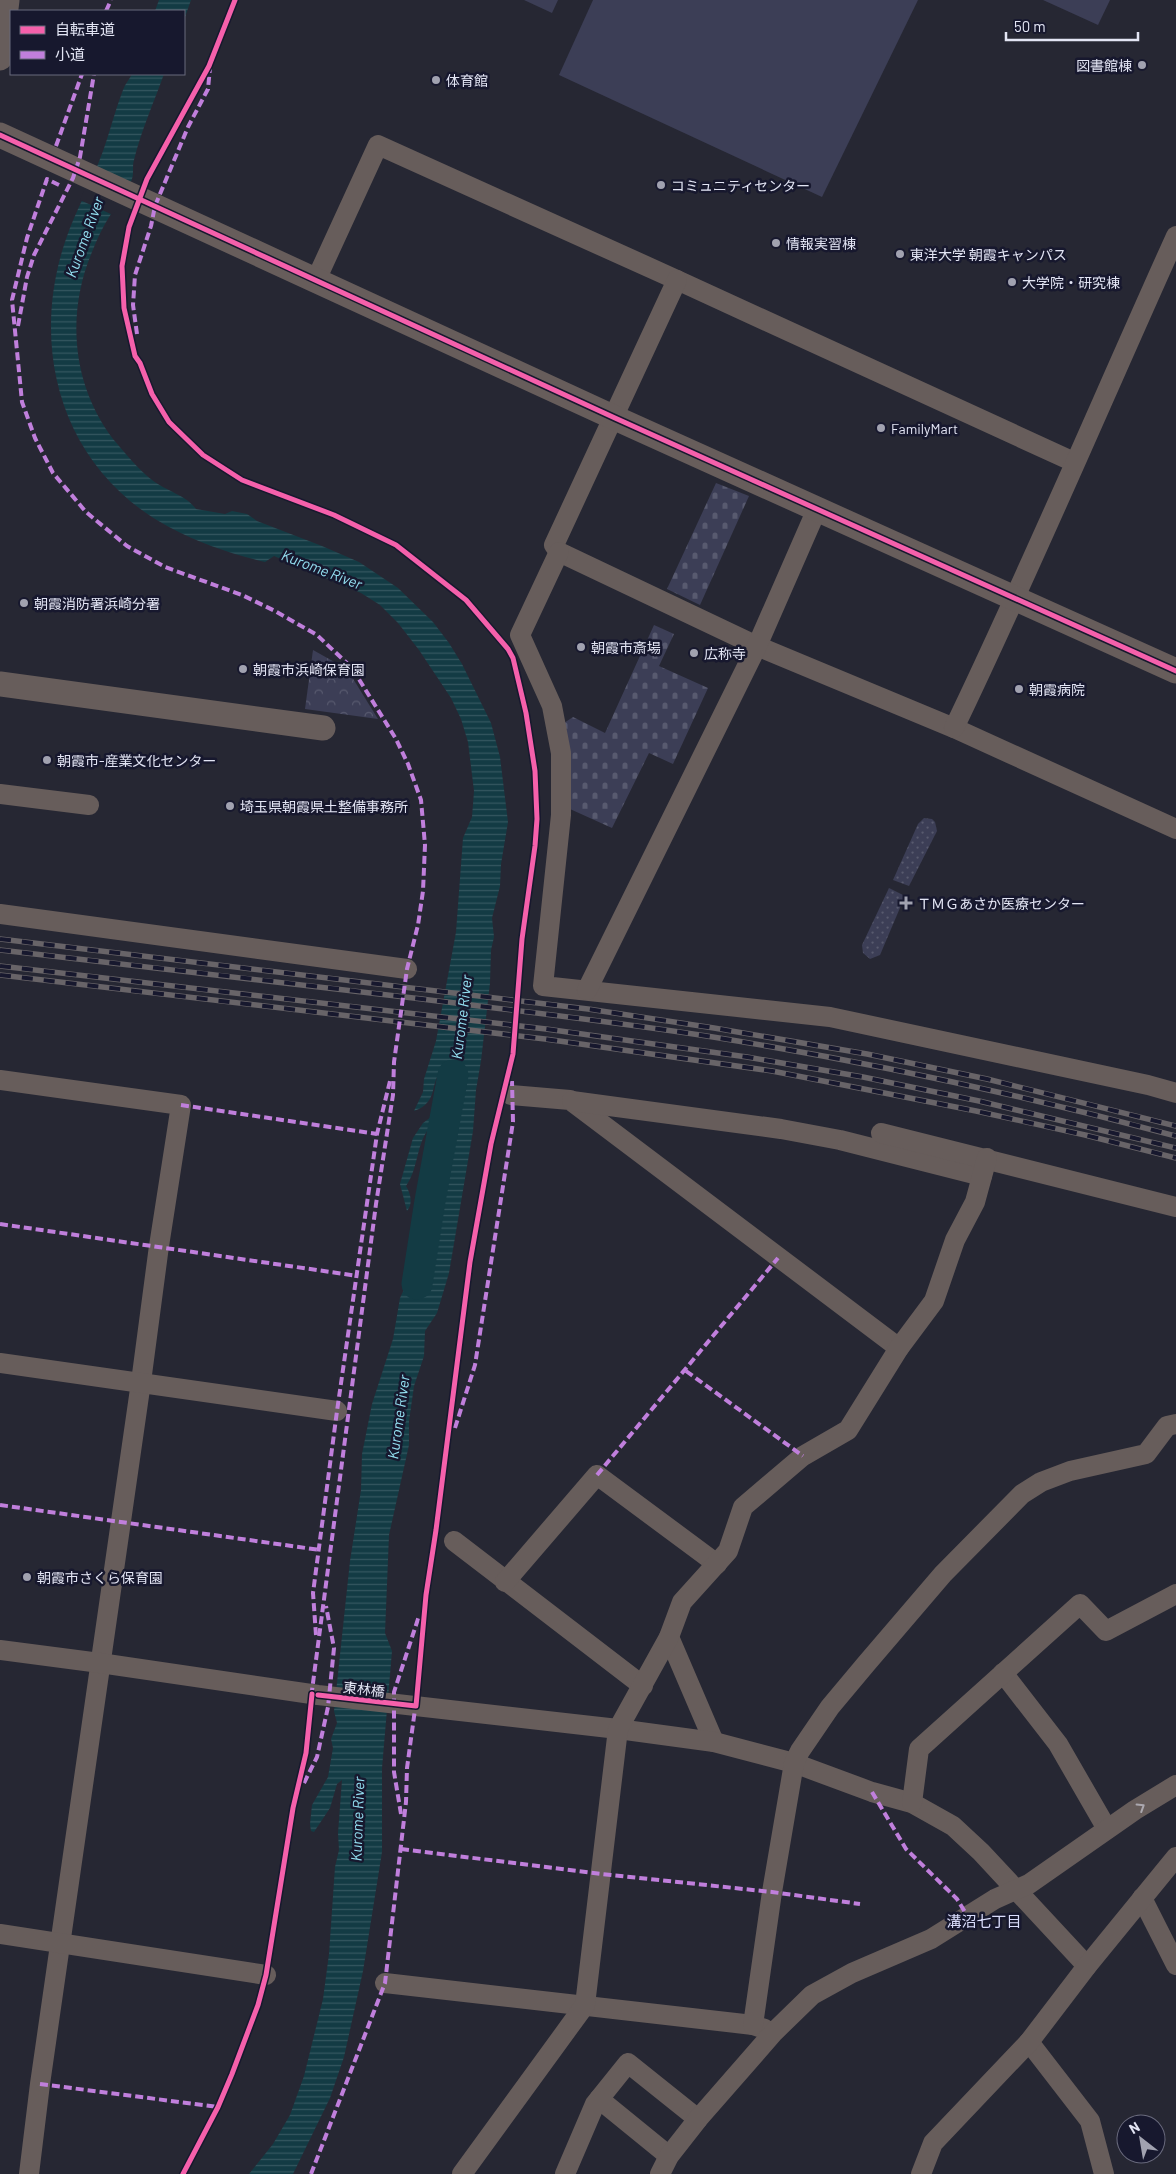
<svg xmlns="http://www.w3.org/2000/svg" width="1176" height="2174" viewBox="0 0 1176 2174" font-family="Barlow,'Noto Sans JP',sans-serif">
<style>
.grass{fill:url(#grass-dots)}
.cemetery{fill:url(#cemetery-stones)}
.park{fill:url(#park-crowns)}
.garden{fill:#3c3e56}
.water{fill:url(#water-rules)}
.pier{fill:#262733}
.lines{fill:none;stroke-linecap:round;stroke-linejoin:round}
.river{stroke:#133b44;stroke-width:31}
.minor{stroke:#675d5b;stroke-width:20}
.tertiary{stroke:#675d5b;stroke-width:25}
.rail-casing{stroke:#686468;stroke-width:5.5}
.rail{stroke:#17182e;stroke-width:4;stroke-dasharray:11;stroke-linecap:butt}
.quiet{stroke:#c07fdc;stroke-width:4;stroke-dasharray:8 4;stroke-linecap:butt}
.cycleway-casing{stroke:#17182e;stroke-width:8}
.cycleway{stroke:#f560ab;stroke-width:5}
.oneway{stroke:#aba8af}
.poi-dot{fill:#a1a2b0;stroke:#17182e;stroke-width:2}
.labels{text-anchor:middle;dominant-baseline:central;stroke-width:5;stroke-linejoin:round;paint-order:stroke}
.poi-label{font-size:14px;fill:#e3e5f4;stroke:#17182e;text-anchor:start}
.street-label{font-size:14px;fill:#e3e5f4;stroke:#17182e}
.water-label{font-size:15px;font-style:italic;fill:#94e0f2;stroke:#17182e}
.neighbourhood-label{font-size:15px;fill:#daddfc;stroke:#17182e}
</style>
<defs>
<pattern id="grass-dots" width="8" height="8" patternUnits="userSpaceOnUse" patternTransform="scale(1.25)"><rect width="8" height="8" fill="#3c3e56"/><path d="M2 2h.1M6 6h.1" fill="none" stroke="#585a6f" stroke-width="1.8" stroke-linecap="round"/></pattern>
<pattern id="cemetery-stones" width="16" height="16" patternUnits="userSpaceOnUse" patternTransform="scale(1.25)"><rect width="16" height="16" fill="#3c3e56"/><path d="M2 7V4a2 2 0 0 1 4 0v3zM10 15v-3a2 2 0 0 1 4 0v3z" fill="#585a6f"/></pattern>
<pattern id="park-crowns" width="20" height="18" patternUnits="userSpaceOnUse" patternTransform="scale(1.25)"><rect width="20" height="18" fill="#3c3e56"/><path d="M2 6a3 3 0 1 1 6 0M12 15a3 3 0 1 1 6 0" fill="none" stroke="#585a6f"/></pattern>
<pattern id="water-rules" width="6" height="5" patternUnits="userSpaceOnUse" patternTransform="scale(1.25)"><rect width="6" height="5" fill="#133b44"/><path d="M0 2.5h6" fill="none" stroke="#355760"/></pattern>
</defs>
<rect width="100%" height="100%" fill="#262733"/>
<!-- grass -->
<g class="grass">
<polygon points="924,818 932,819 935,822 937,831 909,886 893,880 918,824"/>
<polygon points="889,888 905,896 880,955 870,959 863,953 862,945"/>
</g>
<!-- cemetery -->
<g class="cemetery">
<polygon points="716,483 749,496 700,605 667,589"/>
<polygon points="654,625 674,634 659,666 708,688 673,764 649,753 612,828 570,809 564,723 573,717 605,733"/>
</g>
<!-- park -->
<polygon class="park" points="313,650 347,669 378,719 305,709"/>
<!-- garden -->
<g class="garden">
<polygon points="524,0 558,0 552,13"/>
<polygon points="593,0 918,0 822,197 559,75"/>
<polygon points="1043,0 1110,0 1098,25"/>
</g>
<!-- water -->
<g class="water">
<polygon points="159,0 191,0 184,20 184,11 155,11"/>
<path d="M132 74H164C154 102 141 131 134 160 132 166 134 173 132 179 128 191 117 203 111 214 103 226 97 239 92 252 66 314 72 385 113 439 125 453 138 469 152 480 166 491 186 495 196 509L225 514 232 511 247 514 257 521 322 546 359 562 398 588 433 622 449 643 462 664 491 723 500 757 508 822 501 864 500 886 492 918 494 937 491 950 490 983 481 1061 476 1090 473 1131 449 1273 437 1313 425 1331 424 1356 414 1386 409 1421V1445L389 1535 385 1633 392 1651 382 1768V1852L363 1971 344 2057 330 2098 293 2174H249L273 2144 290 2115 304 2076 323 1999 329 1954 335 1867 339 1850 338 1833 342 1780 337 1784 330 1808 314 1832 311 1831 310 1824 312 1805 328 1777 333 1748 331 1739 337 1723 334 1711 350 1561 361 1490 362 1454 372 1404 393 1339 400 1298 410 1276 414 1246 416 1242 427 1241 434 1237 436 1227 435 1213 444 1174 448 1119 446 1117 436 1134 434 1136 427 1131C416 1148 418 1169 406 1186 411 1194 413 1204 407 1211L400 1184 413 1138 423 1123 435 1114 441 1103 440 1092 447 1080 443 1069C428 1083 440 1102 414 1111L423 1092 424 1079 436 1041 456 932 463 838 472 817 474 791 468 742 461 719 451 698 419 650 398 623 380 605 361 593 274 556 265 562C231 554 199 543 169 527 62 470 28 349 66 239 75 212 90 186 100 159 109 136 114 113 123 90 125 84 129 80 132 74Z"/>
</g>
<!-- pier -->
<polygon class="pier" points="95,165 124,198 113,215 80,200"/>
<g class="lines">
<!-- river -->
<polyline class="river" points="417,1284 430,1201 453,1075"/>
<!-- minor -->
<g class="minor">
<polyline points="316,280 378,145 677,280 1074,462"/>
<polyline points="677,280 554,545 559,552 757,646 954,728 1176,829"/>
<polyline points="559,552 520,635 552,706 561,753 561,815 543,986 830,1017 1148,1085 1176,1093"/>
<path d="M954 728C1032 566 1102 400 1176 236"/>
<polyline points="0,794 89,805"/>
<polyline points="0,914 407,969"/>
<polyline points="587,990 757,646 817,509"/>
<polyline points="0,1080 181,1105 159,1246 141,1382 40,2084 29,2174"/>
<polyline points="511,1095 570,1100 899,1348"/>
<polyline points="572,1101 781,1129 840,1140 982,1176"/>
<polyline points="881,1133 1176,1207"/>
<polyline points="0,1363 337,1411"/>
<polyline points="454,1541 643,1686"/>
<polyline points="505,1582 597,1475 717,1564"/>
<polyline points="669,1637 714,1742"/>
<polyline points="0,1650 100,1663 318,1695 618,1729 714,1742 794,1763 872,1792 912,1803 953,1826 981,1852 1087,1966"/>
<polyline points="1003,1673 1058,1744 1107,1829"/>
<polyline points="912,1803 919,1749 1080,1604 1106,1631 1176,1594"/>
<polyline points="1142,1898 1176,1965"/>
<polyline points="0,1934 266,1975"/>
<polyline points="385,1983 753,2025 765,2029"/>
<polyline points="753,2025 772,1892 794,1763 800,1751 830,1707 866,1664 943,1574 1022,1494 1041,1482 1070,1471 1146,1454 1167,1426 1176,1424"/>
<polyline points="1029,2042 1090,2121 1104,2174"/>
<polyline points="599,2099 669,2156"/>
<polyline points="462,2174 585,2005 618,1729 669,1637 682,1602 728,1551 743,1507 803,1456 848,1430 899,1348 934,1301 955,1240 975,1202 987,1158"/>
<polyline points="565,2174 595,2104 628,2063 698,2119"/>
<polyline points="660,2174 669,2156 698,2119 774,2032 812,1995 852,1973 931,1939 995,1899 1029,1884 1135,1810 1176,1785"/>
<polyline points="921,2174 933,2143 1029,2042 1087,1966 1176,1857"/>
</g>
<!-- tertiary -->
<g class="tertiary">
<polyline points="0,58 7,0"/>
<polyline points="0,135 615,418 1176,671"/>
<polyline points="0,684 323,728"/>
</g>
<!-- rail casing -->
<g class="rail-casing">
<g id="rail">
<polyline points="0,939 588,1009 714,1028 867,1054 987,1079 1176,1126"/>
<path d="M0 950C141 966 282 982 422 999 519 1011 617 1022 713 1037 869 1062 1023 1095 1176 1136"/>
<polyline points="0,966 546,1029 747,1057 863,1077 979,1101 1176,1148"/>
<polyline points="0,975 545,1039 772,1071 976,1111 1085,1135 1176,1158"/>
</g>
</g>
<!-- rail -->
<use href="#rail" class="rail"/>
<!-- quiet -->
<g class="quiet">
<polyline points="106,11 111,0"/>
<polyline points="56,146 82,74"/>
<polyline points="59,185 47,179 27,238 12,300 22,402 35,438 53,473 86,512 127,546 165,567 242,595 275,611 317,635 352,668 396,739 408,764 421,800 425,845 423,891 418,925 407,969 394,1062 393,1095 376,1204 311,1698"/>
<polyline points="18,326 27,277 34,255 73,178 80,157 94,74"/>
<polyline points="137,334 133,305 135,275 151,226 155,206 188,127 208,89 210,68"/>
<polyline points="181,1105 377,1134"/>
<polyline points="0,1224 358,1276"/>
<polyline points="686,1371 803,1456"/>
<polyline points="455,1428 475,1365 513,1122 512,1081"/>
<polyline points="597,1475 778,1258"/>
<polyline points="0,1505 320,1550"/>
<polyline points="316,1635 313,1593 337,1411 377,1134 390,1081"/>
<polyline points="304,1783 317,1757 328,1707 334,1648 326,1606"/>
<polyline points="872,1792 906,1849 957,1899 968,1917"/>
<polyline points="401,1814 394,1772 394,1692 419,1616"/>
<polyline points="401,1849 602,1874 772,1892 860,1904"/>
<polyline points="40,2084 218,2107"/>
<polyline points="311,2174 385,1983 406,1802 407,1768 416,1702"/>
</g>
<!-- cycleway casing -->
<g class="cycleway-casing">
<g id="cycleway">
<polyline points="235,0 209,66 147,179 129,227 122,266 124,308 135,356 140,363 152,394 169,422 203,455 242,480 334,515 396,545 466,600 508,649 513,658 526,713 535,771 537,819 535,846 522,939 513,1054 491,1144 470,1262 436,1530 426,1595 416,1706 318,1695"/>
<polyline points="0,135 615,418 1176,671"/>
<polyline points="183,2174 218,2107 232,2074 258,2005 266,1975 293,1808 306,1753 312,1694"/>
</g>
</g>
<!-- cycleway -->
<use href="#cycleway" class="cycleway"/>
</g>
<!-- one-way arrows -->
<defs><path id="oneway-chevron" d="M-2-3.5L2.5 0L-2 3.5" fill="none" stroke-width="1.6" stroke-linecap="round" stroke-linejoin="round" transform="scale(1.25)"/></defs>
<use class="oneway" href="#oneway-chevron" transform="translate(1141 1807) rotate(-32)"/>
<!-- markers -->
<g class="poi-dot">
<circle cx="1142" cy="65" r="5"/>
<circle cx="436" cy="80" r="5"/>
<circle cx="661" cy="185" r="5"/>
<circle cx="776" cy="243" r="5"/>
<circle cx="900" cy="254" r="5"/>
<circle cx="1012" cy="282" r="5"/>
<circle cx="881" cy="428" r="5"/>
<circle cx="24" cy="603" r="5"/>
<circle cx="581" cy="647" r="5"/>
<circle cx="694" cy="653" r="5"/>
<circle cx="243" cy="669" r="5"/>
<circle cx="1019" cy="689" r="5"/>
<circle cx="47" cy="760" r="5"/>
<circle cx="230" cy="806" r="5"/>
<path d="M903.5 895.5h5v5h5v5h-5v5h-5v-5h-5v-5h5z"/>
<circle cx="27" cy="1577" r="5"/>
</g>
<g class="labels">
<!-- poi labels -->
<g class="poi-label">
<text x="1132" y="65" text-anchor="end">図書館棟</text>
<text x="446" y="80">体育館</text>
<text x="671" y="185">コミュニティセンター</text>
<text x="786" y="243">情報実習棟</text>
<text x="910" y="254">東洋大学 朝霞キャンパス</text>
<text x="1022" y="282">大学院・研究棟</text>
<text x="891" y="428">FamilyMart</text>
<text x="34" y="603">朝霞消防署浜崎分署</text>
<text x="591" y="647">朝霞市斎場</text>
<text x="704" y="653">広称寺</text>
<text x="253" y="669">朝霞市浜崎保育園</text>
<text x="1029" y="689">朝霞病院</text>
<text x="57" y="760">朝霞市-産業文化センター</text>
<text x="240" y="806">埼玉県朝霞県土整備事務所</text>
<text x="917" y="903">ＴＭＧあさか医療センター</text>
<text x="37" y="1577">朝霞市さくら保育園</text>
</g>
<!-- street labels -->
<g class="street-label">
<text transform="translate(364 1689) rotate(7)">東林橋</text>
</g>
<!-- water labels -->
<g class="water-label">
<text transform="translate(84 237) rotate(-70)">Kurome River</text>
<text transform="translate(322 569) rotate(21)">Kurome River</text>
<text transform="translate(461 1017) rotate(-83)">Kurome River</text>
<text transform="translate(398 1417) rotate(-82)">Kurome River</text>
<text transform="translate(357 1819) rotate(-88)">Kurome River</text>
</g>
<!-- neighbourhood labels -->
<g class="neighbourhood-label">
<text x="984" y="1921">溝沼七丁目</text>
</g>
</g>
<!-- legend -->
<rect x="10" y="10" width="175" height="65" fill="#17182e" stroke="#696a7d"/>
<rect x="20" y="26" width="25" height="8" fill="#f560ab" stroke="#696a7d"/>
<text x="55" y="35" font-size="15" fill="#e3e5f4">自転車道</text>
<rect x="20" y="51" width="25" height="8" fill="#c07fdc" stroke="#696a7d"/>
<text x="55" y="60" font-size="15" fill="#e3e5f4">小道</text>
<!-- north arrow -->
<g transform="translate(1141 2139) rotate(329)"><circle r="24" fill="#17182e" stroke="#696a7d"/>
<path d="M0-4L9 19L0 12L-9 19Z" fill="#a1a2b0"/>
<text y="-8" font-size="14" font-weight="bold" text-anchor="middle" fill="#e3e5f4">N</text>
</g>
<!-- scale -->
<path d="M1006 32v8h132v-8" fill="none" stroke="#e3e5f4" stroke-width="2.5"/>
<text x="1014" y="32" font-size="15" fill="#e3e5f4" stroke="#17182e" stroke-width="4" paint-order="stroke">50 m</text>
</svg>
